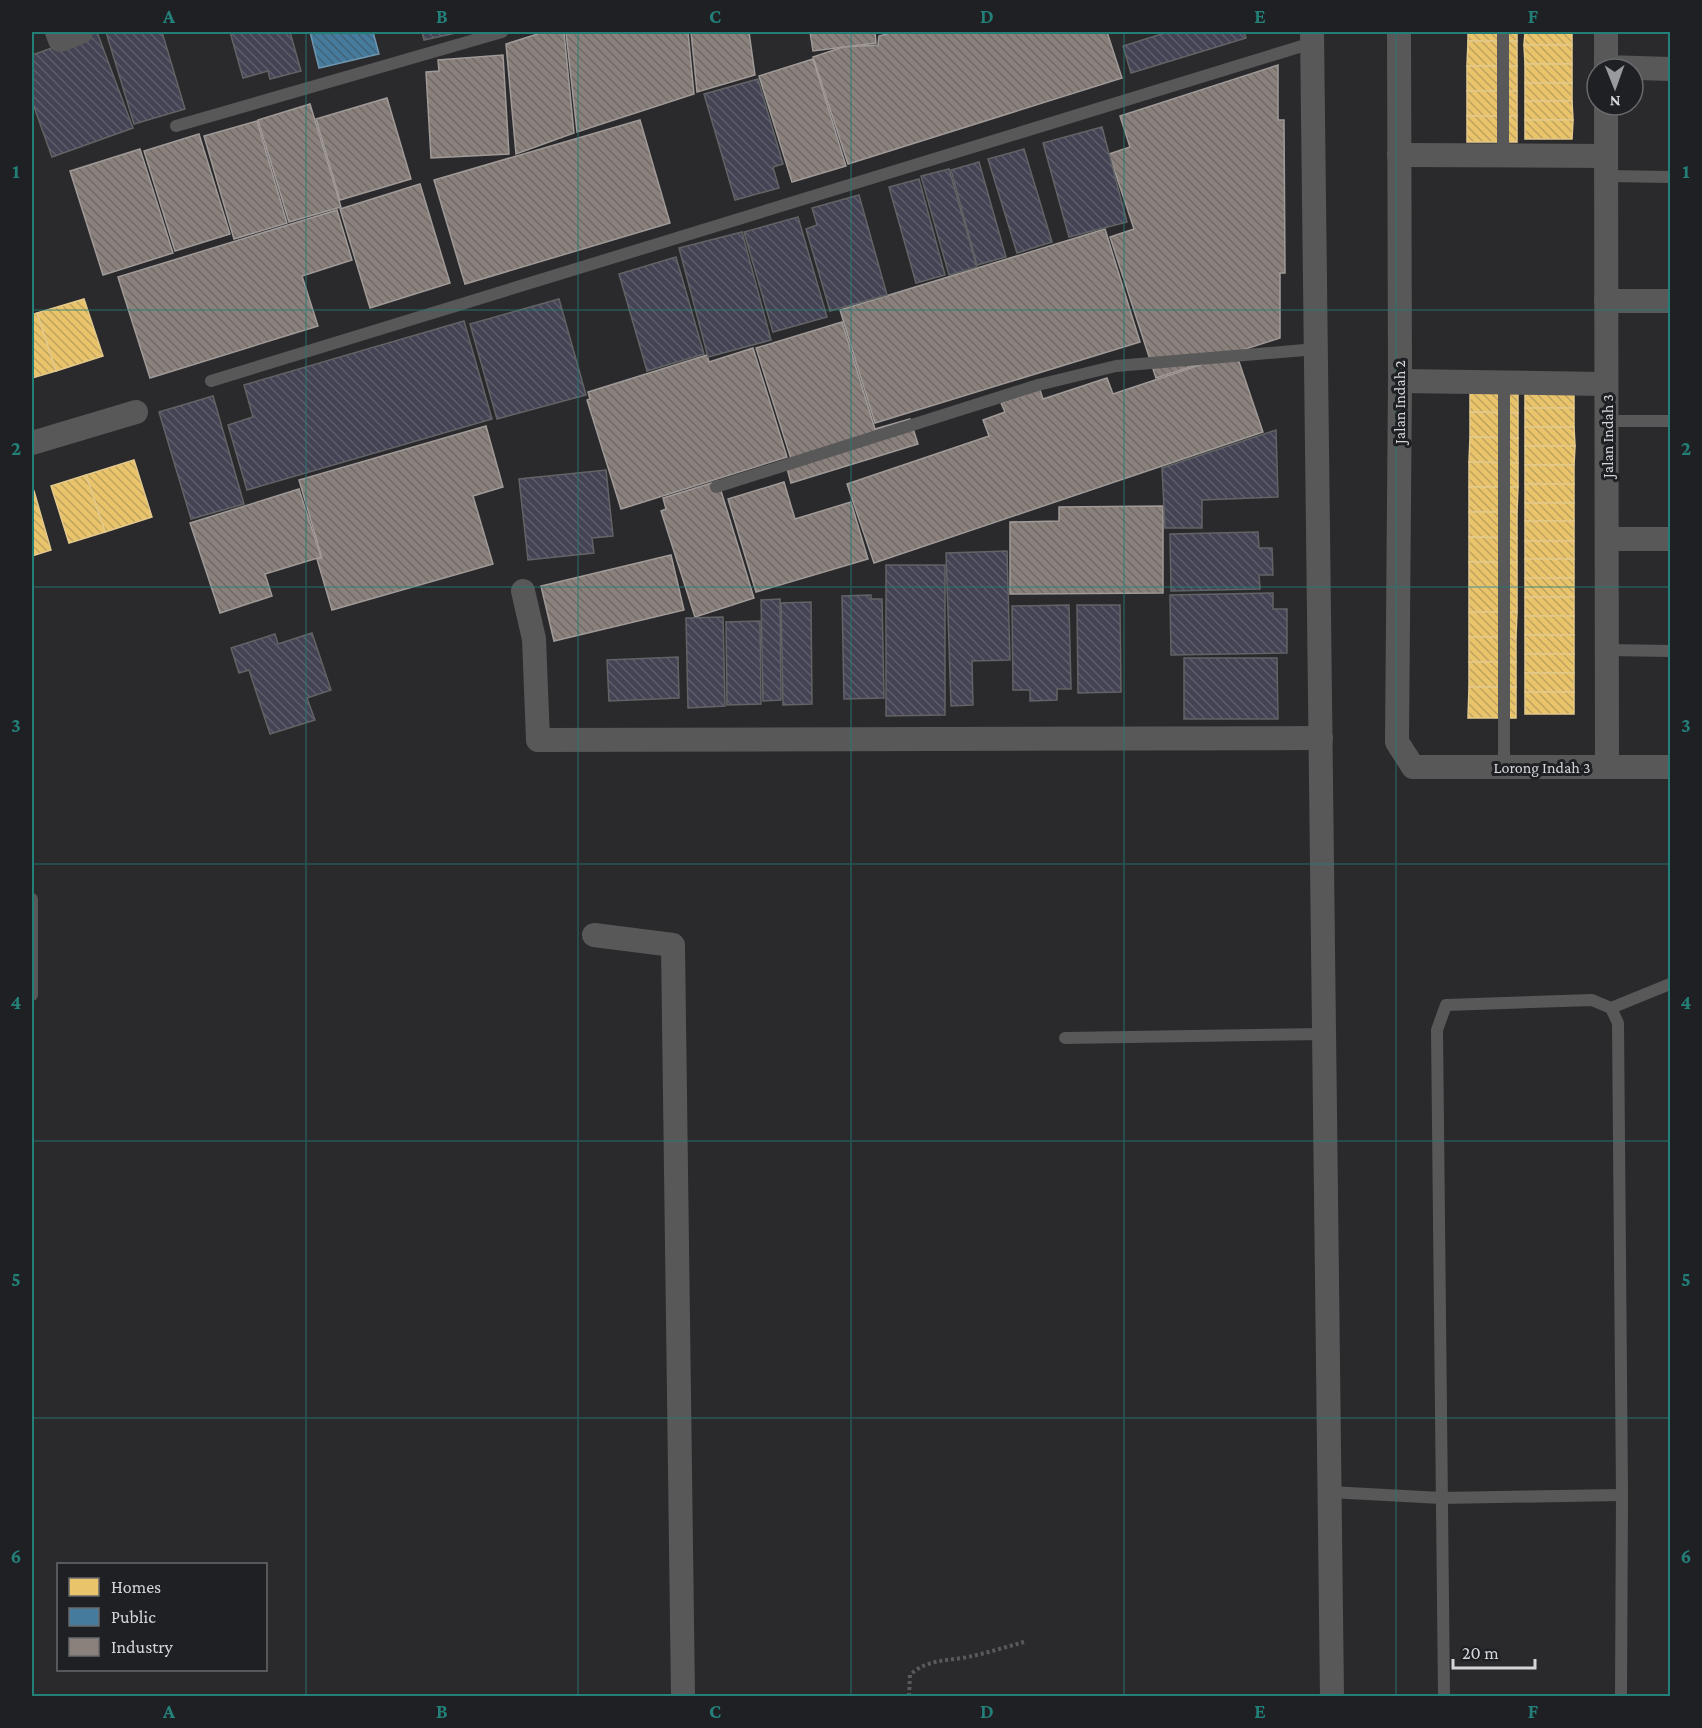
<svg xmlns="http://www.w3.org/2000/svg" width="1702" height="1728" viewBox="0 0 1702 1728" font-family="'Crimson Pro',serif">
<style>
.homes{fill:url(#homes-back-hatch);stroke:#e3c98b;stroke-width:1.5}
.public{fill:url(#public-back-hatch);stroke:#7096af;stroke-width:1.5}
.industry{fill:url(#industry-back-hatch);stroke:#a09a98;stroke-width:1.5}
.building{fill:url(#building-back-hatch);stroke:#626365;stroke-width:1.5}
.lines{fill:none;stroke-linecap:round;stroke-linejoin:round}
.path{stroke:#5a5a5c;stroke-width:4;stroke-dasharray:3 3;stroke-linecap:butt}
.lane{stroke:#585859;stroke-width:12}
.street{stroke:#585859;stroke-width:24}
.grid{fill:none;stroke:#238079;stroke-width:1.5;stroke-opacity:0.55}
.labels{text-anchor:middle;dominant-baseline:central;stroke-width:6;stroke-linejoin:round;paint-order:stroke}
.street-label{font-size:16px;fill:#d5d6d9;stroke:#1f2024}
.neatline{fill:none;stroke:#238079;stroke-width:2}
.grid-label{font-size:20px;text-anchor:middle;font-weight:bold;fill:#238079}
</style>
<defs>
<pattern id="homes-back-hatch" width="6" height="6" patternUnits="userSpaceOnUse" patternTransform="scale(1.5)"><rect width="6" height="6" fill="#e9c46a"/><path d="M-1 5l2 2M0 0l6 6M5-1l2 2" fill="none" stroke="#bfa360"/></pattern>
<pattern id="public-back-hatch" width="6" height="6" patternUnits="userSpaceOnUse" patternTransform="scale(1.5)"><rect width="6" height="6" fill="#457b9d"/><path d="M-1 5l2 2M0 0l6 6M5-1l2 2" fill="none" stroke="#436378"/></pattern>
<pattern id="industry-back-hatch" width="6" height="6" patternUnits="userSpaceOnUse" patternTransform="scale(1.5)"><rect width="6" height="6" fill="#8a817c"/><path d="M-1 5l2 2M0 0l6 6M5-1l2 2" fill="none" stroke="#706a67"/></pattern>
<pattern id="building-back-hatch" width="6" height="6" patternUnits="userSpaceOnUse" patternTransform="scale(1.5)"><rect width="6" height="6" fill="#444354"/><path d="M-1 5l2 2M0 0l6 6M5-1l2 2" fill="none" stroke="#5e5d6c"/></pattern>
</defs>
<rect width="100%" height="100%" fill="#2a2a2d"/>
<!-- homes -->
<g class="homes">
<rect x="1468" y="32" width="49" height="9"/>
<polygon points="1525,32 1572,32 1572,45 1524,45"/>
<polygon points="1468,41 1517,41 1517,66 1467,66"/>
<polygon points="1524,45 1572,45 1572,64 1525,64"/>
<rect x="1525" y="64" width="47" height="19"/>
<rect x="1467" y="66" width="50" height="25"/>
<rect x="1525" y="83" width="47" height="18"/>
<rect x="1467" y="91" width="50" height="25"/>
<polygon points="1525,101 1572,101 1573,120 1525,120"/>
<rect x="1467" y="116" width="50" height="26"/>
<polygon points="1525,120 1573,120 1572,139 1525,139"/>
<polygon points="84,299 103,356 56,371 37,313"/>
<polygon points="37,313 56,371 32,378 32,315"/>
<polygon points="1470,387 1518,387 1518,413 1470,412"/>
<rect x="1525" y="389" width="49" height="19"/>
<rect x="1525" y="408" width="49" height="19"/>
<polygon points="1470,412 1518,413 1518,438 1470,437"/>
<polygon points="1525,427 1574,427 1575,446 1525,446"/>
<polygon points="1470,437 1518,438 1518,463 1469,462"/>
<polygon points="1525,446 1575,446 1574,465 1525,465"/>
<polygon points="134,460 152,517 105,532 86,475"/>
<polygon points="1469,462 1518,463 1518,487 1469,487"/>
<rect x="1525" y="465" width="49" height="19"/>
<polygon points="86,475 105,532 69,543 51,486"/>
<rect x="1525" y="484" width="49" height="19"/>
<polygon points="1469,487 1518,487 1517,512 1469,512"/>
<polygon points="34,491 51,550 32,556 32,492"/>
<rect x="1525" y="503" width="49" height="18"/>
<polygon points="1469,512 1517,512 1517,538 1469,537"/>
<rect x="1525" y="521" width="49" height="20"/>
<polygon points="1469,537 1517,538 1517,562 1469,562"/>
<rect x="1525" y="541" width="49" height="18"/>
<rect x="1525" y="559" width="49" height="19"/>
<rect x="1469" y="562" width="48" height="25"/>
<rect x="1525" y="578" width="49" height="19"/>
<rect x="1469" y="587" width="48" height="25"/>
<rect x="1525" y="597" width="49" height="19"/>
<polygon points="1469,612 1517,612 1516,637 1469,637"/>
<rect x="1525" y="616" width="49" height="19"/>
<rect x="1525" y="635" width="49" height="19"/>
<rect x="1469" y="637" width="47" height="25"/>
<rect x="1525" y="654" width="49" height="19"/>
<rect x="1469" y="662" width="47" height="25"/>
<rect x="1525" y="673" width="49" height="19"/>
<polygon points="1469,687 1516,687 1516,718 1468,718"/>
<rect x="1525" y="692" width="49" height="22"/>
</g>
<!-- public -->
<polygon class="public" points="310,32 373,32 379,54 319,68"/>
<!-- industry -->
<g class="industry">
<polygon points="544,32 564,32 574,133 516,154 506,44"/>
<polygon points="566,32 688,32 694,94 577,132"/>
<polygon points="691,32 749,32 755,75 697,92"/>
<polygon points="810,32 875,32 876,43 813,51"/>
<polygon points="894,32 1107,32 1122,78 848,164 813,57 843,47 878,45 879,36"/>
<polygon points="503,55 509,154 431,158 426,72 439,71 438,60"/>
<polygon points="813,59 846,166 792,182 759,76"/>
<polygon points="1278,65 1278,120 1284,120 1285,273 1280,273 1280,338 1156,378 1110,237 1134,229 1109,154 1130,147 1120,116"/>
<polygon points="387,98 411,179 340,200 316,119"/>
<polygon points="310,104 341,207 289,222 258,120"/>
<polygon points="640,120 670,223 465,284 434,180"/>
<polygon points="257,121 287,223 234,239 204,136"/>
<polygon points="199,134 230,234 175,251 144,151"/>
<polygon points="140,149 173,253 103,275 70,171"/>
<polygon points="420,184 450,283 370,308 340,209"/>
<polygon points="337,210 352,260 302,276 318,326 150,378 118,277"/>
<polygon points="1105,229 1140,342 875,423 840,310"/>
<polygon points="842,322 875,429 910,419 918,444 791,483 785,461 791,459 756,348"/>
<polygon points="753,348 787,457 621,509 587,400 590,399 588,392 707,355 709,362"/>
<polygon points="1236,353 1263,432 874,563 847,484 989,436 983,420 1005,412 1001,403 1040,390 1043,399 1107,378 1113,394"/>
<polygon points="486,426 503,487 473,496 493,564 332,610 317,559 322,558 299,480"/>
<polygon points="718,481 754,598 695,617 661,511 666,509 663,498"/>
<polygon points="784,482 795,519 851,502 868,559 756,592 728,499"/>
<polygon points="299,489 321,557 265,574 272,596 220,613 190,523"/>
<polygon points="1163,506 1163,593 1010,594 1010,522 1059,521 1059,507"/>
<polygon points="671,555 684,610 554,641 541,586"/>
</g>
<!-- building -->
<g class="building">
<polygon points="97,32 133,128 52,157 32,101 32,55"/>
<polygon points="106,32 162,32 185,109 134,124"/>
<polygon points="230,32 290,32 301,71 270,79 268,71 243,78"/>
<polygon points="422,32 460,32 424,40"/>
<polygon points="1168,32 1244,32 1246,38 1131,73 1123,46"/>
<polygon points="758,79 783,164 773,167 779,188 735,200 704,94"/>
<polygon points="1102,127 1127,222 1069,237 1043,143"/>
<polygon points="1024,149 1052,242 1017,253 988,159"/>
<polygon points="979,162 1006,257 977,265 951,170"/>
<polygon points="949,169 977,267 949,275 921,176"/>
<polygon points="919,179 945,275 916,283 889,187"/>
<polygon points="859,195 887,295 830,311 806,229 817,225 812,208"/>
<polygon points="798,217 827,317 773,332 744,232"/>
<polygon points="742,232 771,340 708,357 679,248"/>
<polygon points="676,257 704,354 647,371 619,274"/>
<polygon points="559,299 586,395 497,419 470,324"/>
<polygon points="464,321 492,419 247,490 228,425 253,417 244,385"/>
<polygon points="213,396 244,504 191,519 159,412"/>
<polygon points="1276,430 1278,497 1202,500 1202,528 1165,528 1162,468"/>
<polygon points="606,470 613,536 592,538 594,553 528,560 519,479"/>
<polygon points="1258,532 1259,548 1272,548 1273,575 1259,575 1260,589 1171,591 1170,534"/>
<polygon points="1007,551 1010,660 972,661 973,705 951,706 946,553"/>
<polygon points="886,565 945,565 945,715 886,716"/>
<polygon points="1273,593 1273,609 1287,609 1287,653 1171,655 1170,595"/>
<polygon points="871,595 871,599 882,599 884,698 844,699 842,596"/>
<polygon points="780,599 781,700 763,701 761,600"/>
<polygon points="811,602 812,704 783,705 781,603"/>
<polygon points="1069,605 1071,689 1057,689 1057,700 1030,701 1030,690 1013,690 1012,606"/>
<polygon points="1077,605 1120,605 1121,692 1078,693"/>
<polygon points="723,617 725,706 688,708 686,618"/>
<polygon points="760,621 761,704 727,705 726,622"/>
<polygon points="312,633 331,690 307,698 315,720 270,734 249,670 239,673 231,648 275,634 278,644"/>
<polygon points="678,657 679,698 609,701 607,660"/>
<polygon points="1184,658 1277,658 1278,719 1184,719"/>
</g>
<g class="lines">
<!-- path -->
<path class="path" d="M909 1696 910 1675C927 1659 947 1661 968 1657 987 1653 1006 1647 1024 1642"/>
<!-- lane -->
<g class="lane">
<polyline points="1503,32 1503,156"/>
<polyline points="176,126 502,32"/>
<polyline points="1606,176 1670,177"/>
<polyline points="211,381 1312,43"/>
<polyline points="1504,381 1504,767"/>
<polyline points="1607,421 1670,421"/>
<polyline points="716,487 1038,385 1116,366 1316,349"/>
<polyline points="1607,650 1670,651"/>
<polyline points="32,899 32,995"/>
<polyline points="1611,1008 1670,984"/>
<polyline points="1065,1038 1324,1034"/>
<polyline points="1330,1492 1441,1498 1622,1495"/>
<polyline points="1444,1696 1437,1030 1446,1005 1592,1000 1611,1008 1618,1023 1622,1495 1621,1696"/>
</g>
<!-- street -->
<g class="street">
<polyline points="57,32 60,40 81,32"/>
<polyline points="1312,32 1332,1696"/>
<polyline points="1399,32 1400,381 1397,742 1413,767 1670,767"/>
<polyline points="1606,32 1606,69"/>
<polyline points="1606,67 1670,69"/>
<polyline points="1606,105 1607,767"/>
<polyline points="1399,155 1606,156"/>
<polyline points="1606,301 1670,301"/>
<polyline points="1400,381 1606,384"/>
<polyline points="32,443 136,412"/>
<polyline points="1607,539 1670,539"/>
<polyline points="523,591 534,639 538,740 1321,738"/>
<polyline points="594,935 673,945 683,1696"/>
</g>
</g>
<!-- grid -->
<path class="grid" d="M306 32V1696M578 32V1696M851 32V1696M1124 32V1696M1396 32V1696M32 310H1670M32 587H1670M32 864H1670M32 1141H1670M32 1418H1670"/>
<g class="labels">
<!-- street labels -->
<g class="street-label">
<text transform="translate(1399 402) rotate(-90)">Jalan Indah 2</text>
<text transform="translate(1607 436) rotate(-90)">Jalan Indah 3</text>
<text x="1542" y="767">Lorong Indah 3</text>
</g>
</g>
<!-- border -->
<rect width="1702" height="1728" fill="none" stroke="#1f2024" stroke-width="66"/>
<!-- legend -->
<rect x="57" y="1563" width="210" height="108" fill="#1f2024" stroke="#68696c" stroke-width="1.5"/>
<rect x="69" y="1578" width="30" height="18" fill="#e9c46a" stroke="#68696c" stroke-width="1.5"/>
<text x="111" y="1593" font-size="18" fill="#d5d6d9">Homes</text>
<rect x="69" y="1608" width="30" height="18" fill="#457b9d" stroke="#68696c" stroke-width="1.5"/>
<text x="111" y="1623" font-size="18" fill="#d5d6d9">Public</text>
<rect x="69" y="1638" width="30" height="18" fill="#8a817c" stroke="#68696c" stroke-width="1.5"/>
<text x="111" y="1653" font-size="18" fill="#d5d6d9">Industry</text>
<!-- north arrow -->
<g transform="translate(1615 87) rotate(179)"><circle r="28" fill="#1f2024" stroke="#68696c" stroke-width="1.5"/>
<path d="M0-4.5L10 22L0 15L-10 22Z" fill="#999a9d"/>
<text y="-9" font-size="16" font-weight="bold" text-anchor="middle" fill="#d5d6d9">N</text>
</g>
<!-- scale -->
<path d="M1453 1659v9h82v-9" fill="none" stroke="#d5d6d9" stroke-width="3"/>
<text x="1462" y="1659" font-size="18" fill="#d5d6d9" stroke="#1f2024" stroke-width="4.5" paint-order="stroke">20 m</text>
<rect x="33" y="33" width="1636" height="1662" class="neatline"/>
<g class="grid-label">
<text x="169" y="23">A</text>
<text x="442" y="23">B</text>
<text x="715" y="23">C</text>
<text x="987" y="23">D</text>
<text x="1260" y="23">E</text>
<text x="1533" y="23">F</text>
<text x="16" y="178">1</text>
<text x="1686" y="178">1</text>
<text x="16" y="455">2</text>
<text x="1686" y="455">2</text>
<text x="16" y="732">3</text>
<text x="1686" y="732">3</text>
<text x="16" y="1009">4</text>
<text x="1686" y="1009">4</text>
<text x="16" y="1286">5</text>
<text x="1686" y="1286">5</text>
<text x="16" y="1563">6</text>
<text x="1686" y="1563">6</text>
<text x="169" y="1718">A</text>
<text x="442" y="1718">B</text>
<text x="715" y="1718">C</text>
<text x="987" y="1718">D</text>
<text x="1260" y="1718">E</text>
<text x="1533" y="1718">F</text>
</g>
</svg>
